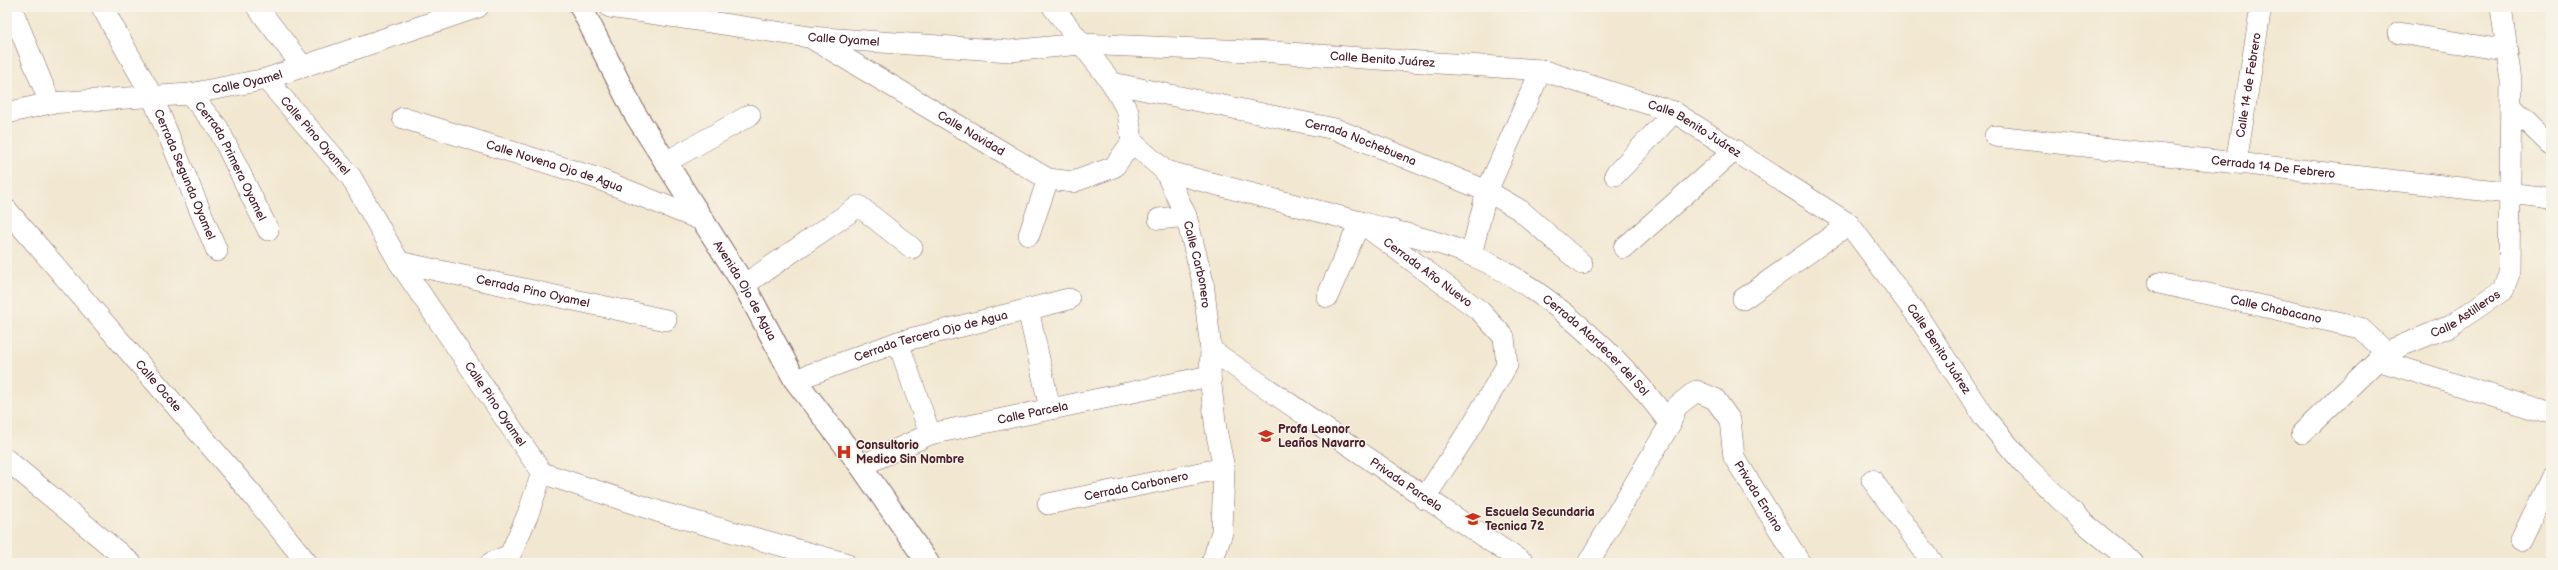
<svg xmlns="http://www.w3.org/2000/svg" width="2558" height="570" viewBox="0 0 2558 570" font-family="'Balsamiq Sans',sans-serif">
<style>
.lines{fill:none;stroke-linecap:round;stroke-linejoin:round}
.street-casing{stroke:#856565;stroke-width:22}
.secondary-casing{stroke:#856565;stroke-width:24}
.street{stroke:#fff;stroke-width:21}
.secondary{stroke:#fff;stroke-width:22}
.labels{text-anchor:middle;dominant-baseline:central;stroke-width:3;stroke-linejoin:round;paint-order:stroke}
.street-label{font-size:12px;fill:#4a1f2b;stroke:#f7f3e8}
.poi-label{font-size:12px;font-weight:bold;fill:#4a1f2b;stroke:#f7f3e8;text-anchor:start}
</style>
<rect width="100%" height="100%" fill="#f7f3e8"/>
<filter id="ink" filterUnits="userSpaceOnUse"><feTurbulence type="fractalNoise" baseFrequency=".025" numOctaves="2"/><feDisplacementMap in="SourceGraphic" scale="8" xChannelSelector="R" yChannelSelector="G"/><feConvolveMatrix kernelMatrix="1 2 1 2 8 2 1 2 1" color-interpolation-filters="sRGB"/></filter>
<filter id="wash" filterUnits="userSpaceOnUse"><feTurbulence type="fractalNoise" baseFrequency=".012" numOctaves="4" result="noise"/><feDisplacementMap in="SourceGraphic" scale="16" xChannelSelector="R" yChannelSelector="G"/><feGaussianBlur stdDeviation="0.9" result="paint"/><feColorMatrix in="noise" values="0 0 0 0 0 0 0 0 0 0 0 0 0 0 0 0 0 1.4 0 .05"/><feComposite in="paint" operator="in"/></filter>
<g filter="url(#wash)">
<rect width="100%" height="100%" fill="#f2e8d1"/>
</g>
<g filter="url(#ink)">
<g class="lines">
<!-- street casing -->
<g class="street-casing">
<g id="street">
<polyline points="11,7 50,103"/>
<path id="s1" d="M102 7 152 96 217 251"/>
<polyline points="257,7 303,67"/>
<path id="s2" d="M610 7 809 37 1010 51 1080 44 1273 52 1541 70 1674 112 1849 224 1919 318 1984 417 2025 465 2083 522 2133 563"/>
<path id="s3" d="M1053 7 1112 83 1128 112 1132 142 1165 171 1186 216 1203 282 1211 350 1210 376 1216 430 1224 468 1222 532 1212 563"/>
<polyline points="2399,33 2509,51"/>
<path id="s4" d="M813 39 1048 179 1073 182 1114 167 1132 142"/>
<path id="s5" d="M266 79 351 177 399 262 542 473 660 512 845 563"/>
<path id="s6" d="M1112 83 1335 129 1487 191 1520 210 1582 264"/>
<path id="s7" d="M190 94 218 128 268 230"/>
<polyline points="2511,106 2551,145"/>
<path id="s8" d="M7 113 50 103 190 94 266 79 478 7"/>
<path id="s9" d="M403 118 596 178 704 221"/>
<path id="s10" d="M1995 136 2551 198"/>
<polyline points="666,162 750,115"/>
<path id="s11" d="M2236 163 2261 7"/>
<path id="s12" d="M1165 171 1360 222 1480 311 1504 337 1507 365 1471 427 1424 499"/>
<polyline points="1615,175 1674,112"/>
<path id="s13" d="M7 210 250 492 307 563"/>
<polyline points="1159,219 1186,216"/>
<polyline points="1029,235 1048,179"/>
<polyline points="1624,248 1735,150"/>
<polyline points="1471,255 1487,191 1541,70"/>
<path id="s14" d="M399 262 666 320"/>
<path id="s15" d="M2159 283 2360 328 2386 352"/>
<polyline points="744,285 859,206 912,248"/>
<path id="s16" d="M1327 297 1360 222C1397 232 1436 240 1471 255 1545 286 1624 360 1670 424"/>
<polyline points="1743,299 1849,224"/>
<polyline points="1028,309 1050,409"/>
<polyline points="898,342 930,434"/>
<path id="s17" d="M1211 350C1316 421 1418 495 1524 563"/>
<polyline points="2377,360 2551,414"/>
<path id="s18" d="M795 380 898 342 1069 299"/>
<path id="s19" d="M2302 433 2386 352 2450 326 2503 290 2509 274 2511 81 2501 7"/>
<polyline points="7,460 131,563"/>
<path id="s20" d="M861 466 930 434 1210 376"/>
<polyline points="1872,480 1933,563"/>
<path id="s21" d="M1048 504 1224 468"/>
<polyline points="2521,540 2551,478"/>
<polyline points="491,563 510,555 528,514 542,473"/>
<path id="s22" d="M1588 563 1670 424 1676 407 1696 391 1715 399 1730 420 1734 457 1800 563"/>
</g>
</g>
<!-- secondary casing -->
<g class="secondary-casing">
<g id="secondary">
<path id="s23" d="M581 7 635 114 744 285 795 380 861 466 928 563"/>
</g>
</g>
<!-- street -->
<use href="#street" class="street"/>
<!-- secondary -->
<use href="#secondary" class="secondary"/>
</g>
</g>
<!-- icons -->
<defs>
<g id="school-bare" transform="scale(1.2)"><path d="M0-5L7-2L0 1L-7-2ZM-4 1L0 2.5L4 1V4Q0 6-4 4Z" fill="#c8321e" stroke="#f7f3e8" stroke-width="2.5" paint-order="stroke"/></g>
<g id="hospital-bare" transform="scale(1.2)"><path d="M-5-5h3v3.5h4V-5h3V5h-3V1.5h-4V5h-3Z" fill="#c8321e" stroke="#f7f3e8" stroke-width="2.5" paint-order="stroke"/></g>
</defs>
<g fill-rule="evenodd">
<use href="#school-bare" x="1266" y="436"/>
<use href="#hospital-bare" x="844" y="452"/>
<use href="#school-bare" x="1473" y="519"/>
</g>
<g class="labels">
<!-- street labels -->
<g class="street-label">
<text stroke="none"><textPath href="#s2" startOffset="236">Calle Oyamel</textPath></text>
<text stroke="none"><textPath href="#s2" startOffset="776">Calle Benito Juárez</textPath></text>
<text stroke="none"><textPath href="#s8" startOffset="243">Calle Oyamel</textPath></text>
<text stroke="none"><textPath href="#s11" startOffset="79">Calle 14 de Febrero</textPath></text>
<text stroke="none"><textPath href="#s2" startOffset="1100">Calle Benito Juárez</textPath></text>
<text stroke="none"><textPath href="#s4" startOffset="184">Calle Navidad</textPath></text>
<text stroke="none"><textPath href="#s5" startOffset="75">Calle Pino Oyamel</textPath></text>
<text stroke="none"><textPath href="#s6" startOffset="256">Cerrada Nochebuena</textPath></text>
<text stroke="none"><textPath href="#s7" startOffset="79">Cerrada Primera Oyamel</textPath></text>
<text stroke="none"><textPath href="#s9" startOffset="159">Calle Novena Ojo de Agua</textPath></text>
<text stroke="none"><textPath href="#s10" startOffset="280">Cerrada 14 De Febrero</textPath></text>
<text stroke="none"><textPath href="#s1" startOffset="187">Cerrada Segunda Oyamel</textPath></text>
<text stroke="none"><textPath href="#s3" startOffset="303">Calle Carbonero</textPath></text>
<text stroke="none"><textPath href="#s12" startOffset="286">Cerrada Año Nuevo</textPath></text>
<text stroke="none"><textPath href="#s14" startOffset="137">Cerrada Pino Oyamel</textPath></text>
<text stroke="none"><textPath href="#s23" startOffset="328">Avenida Ojo de Agua</textPath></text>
<text stroke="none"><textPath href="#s15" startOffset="120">Calle Chabacano</textPath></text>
<text stroke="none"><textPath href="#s19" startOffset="205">Calle Astilleros</textPath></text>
<text stroke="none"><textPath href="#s18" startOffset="143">Cerrada Tercera Ojo de Agua</textPath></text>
<text stroke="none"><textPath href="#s16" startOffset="353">Cerrada Atardecer del Sol</textPath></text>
<text stroke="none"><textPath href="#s2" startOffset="1436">Calle Benito Juárez</textPath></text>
<text stroke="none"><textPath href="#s13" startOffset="232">Calle Ocote</textPath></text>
<text stroke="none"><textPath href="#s5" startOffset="399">Calle Pino Oyamel</textPath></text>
<text stroke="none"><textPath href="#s20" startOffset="181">Calle Parcela</textPath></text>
<text stroke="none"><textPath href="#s17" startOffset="237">Privada Parcela</textPath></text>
<text stroke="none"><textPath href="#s21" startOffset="90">Cerrada Carbonero</textPath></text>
<text stroke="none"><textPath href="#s22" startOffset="335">Privada Encino</textPath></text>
</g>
<!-- poi labels -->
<g class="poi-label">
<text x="1278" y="429">Profa Leonor<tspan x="1278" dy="14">Leaños Navarro</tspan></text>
<text x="856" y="445">Consultorio<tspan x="856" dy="14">Medico Sin Nombre</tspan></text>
<text x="1485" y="512">Escuela Secundaria<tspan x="1485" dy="14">Tecnica 72</tspan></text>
</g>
</g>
<!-- margin -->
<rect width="2558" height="570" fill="none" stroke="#f7f3e8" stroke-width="24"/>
</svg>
